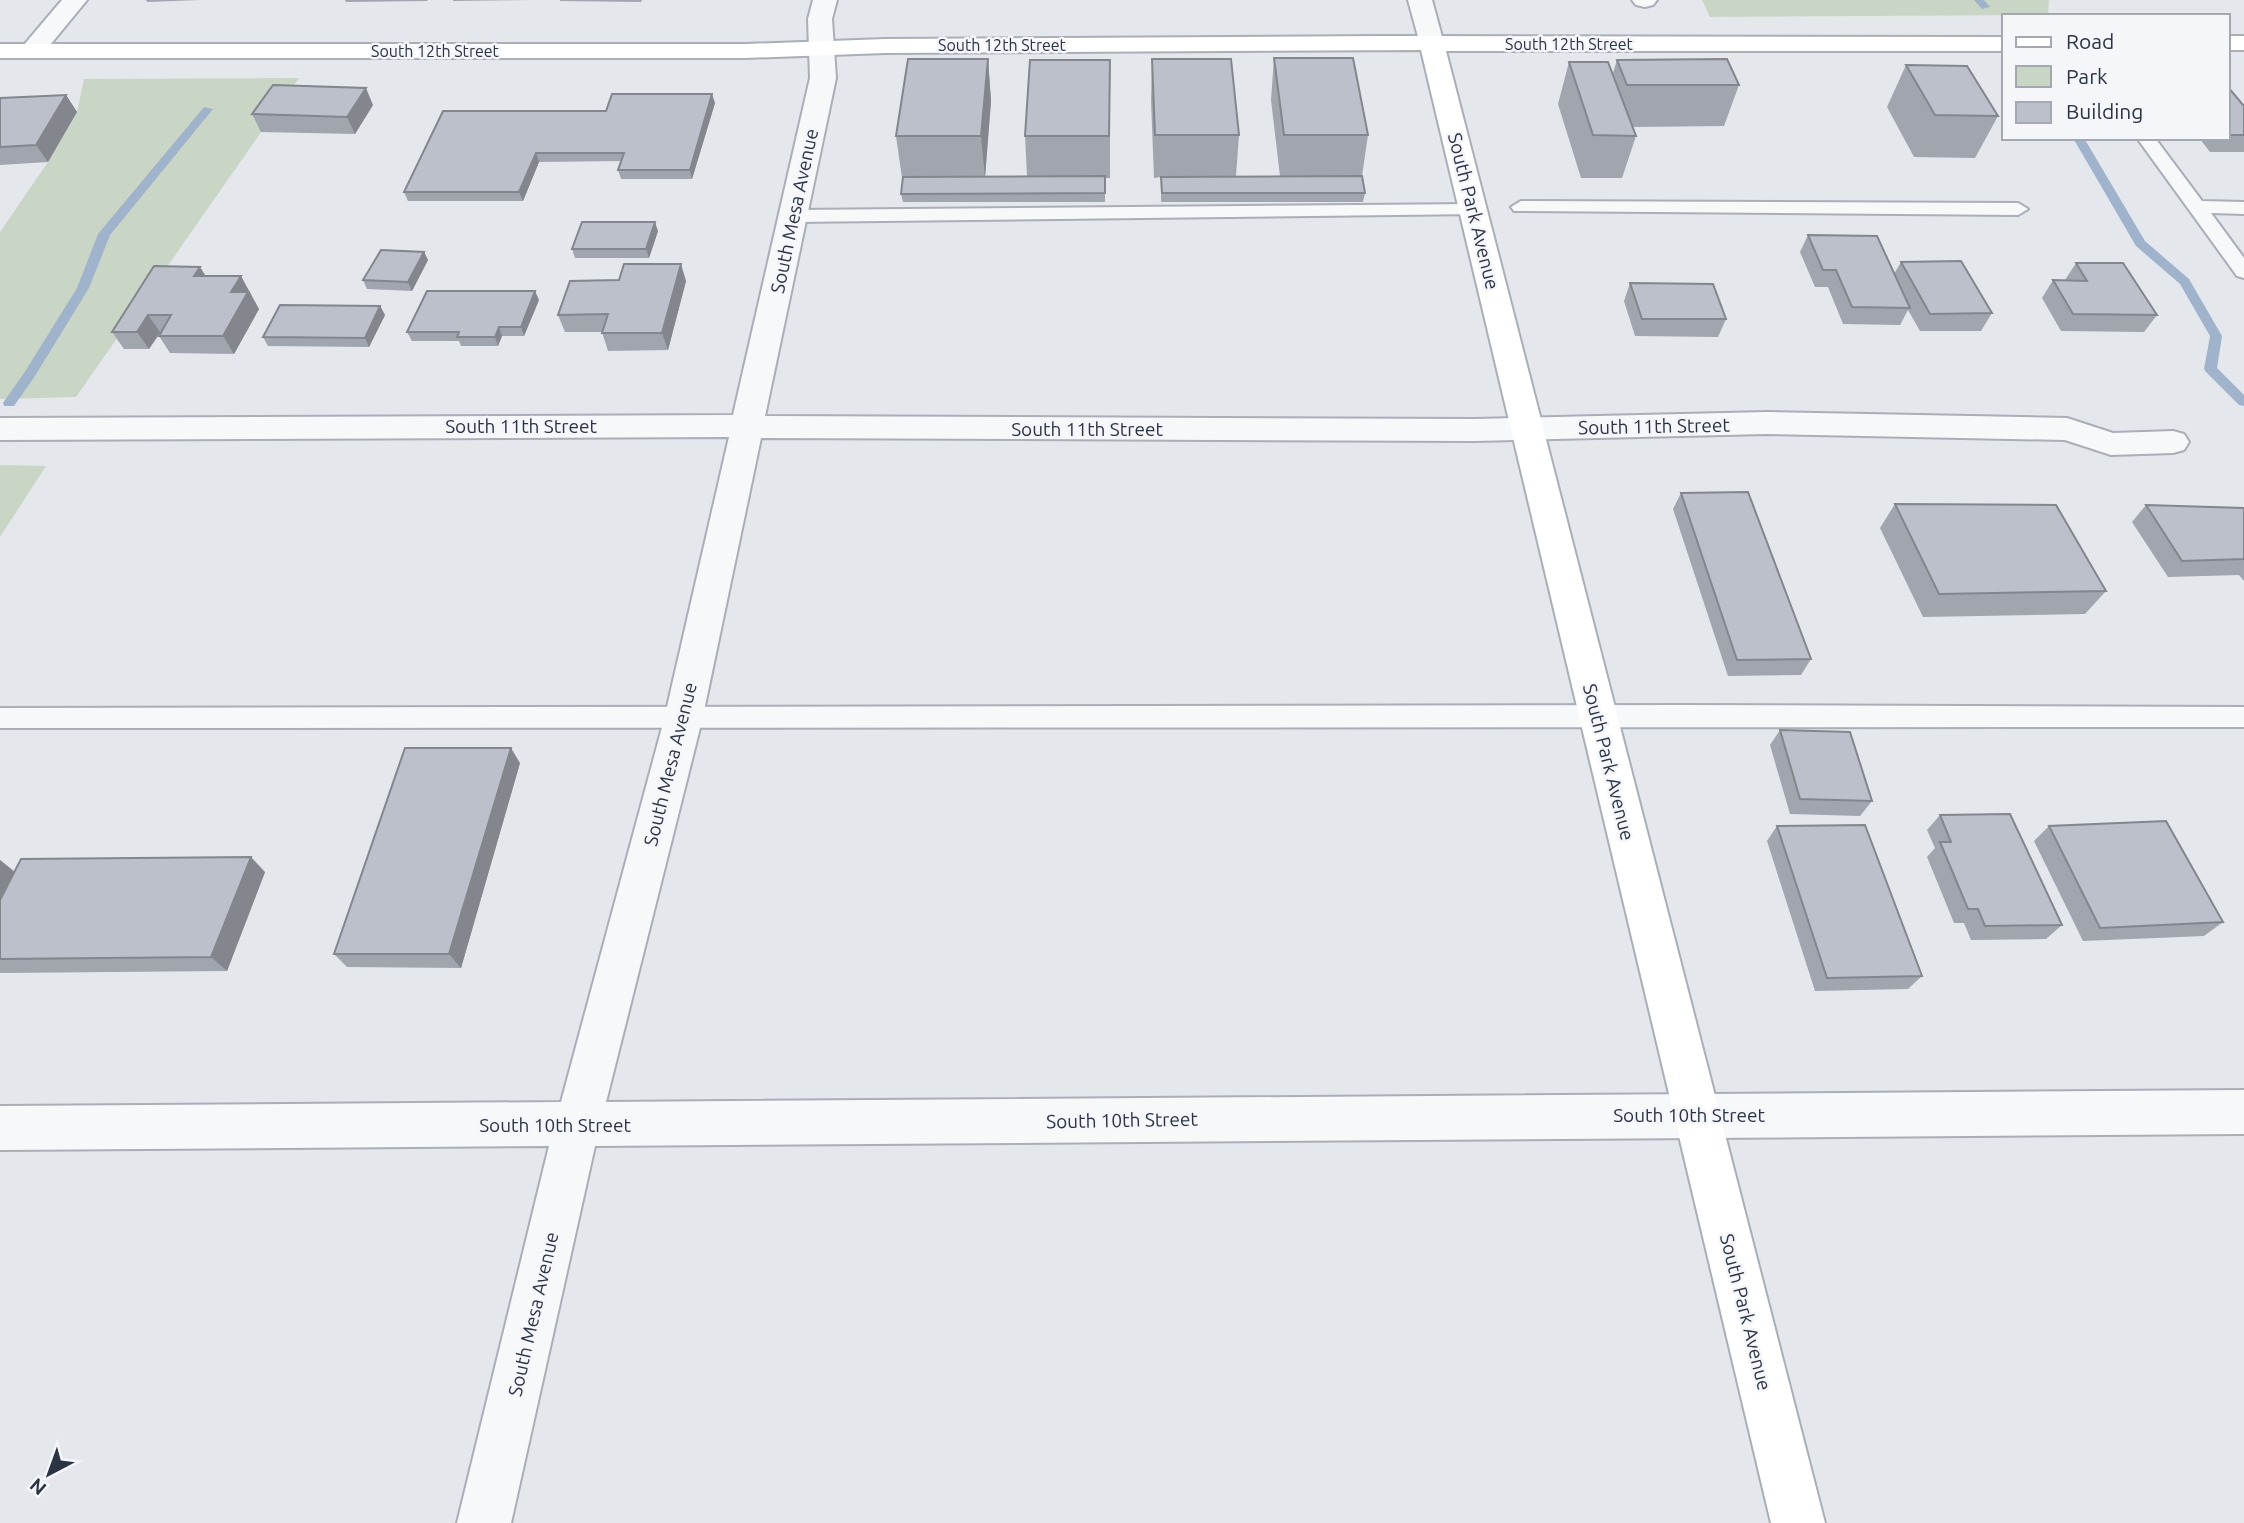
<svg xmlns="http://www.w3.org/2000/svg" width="2244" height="1523" viewBox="0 0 2244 1523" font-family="Ubuntu,sans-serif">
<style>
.green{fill:#c9d6c5}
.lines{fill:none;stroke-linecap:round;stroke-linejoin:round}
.stream{fill:#9fb4cc;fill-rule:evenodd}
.lane-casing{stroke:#a9aeb7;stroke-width:4}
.street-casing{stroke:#a9aeb7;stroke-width:4}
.secondary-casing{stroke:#a9aeb7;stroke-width:4}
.lane{fill:#f7f8fa;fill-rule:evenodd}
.street{fill:#f7f8fa;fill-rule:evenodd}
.secondary{fill:#fff;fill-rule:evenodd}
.wall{fill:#a1a5ae}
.shaded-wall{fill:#83868d}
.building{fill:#bbc0ca;stroke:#83868d;stroke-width:2}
.labels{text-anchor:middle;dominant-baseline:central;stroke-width:5;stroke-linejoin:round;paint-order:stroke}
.far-street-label{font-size:16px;fill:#2b3445;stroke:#f4f6f9}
.street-label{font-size:19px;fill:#2b3445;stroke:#f4f6f9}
</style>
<rect width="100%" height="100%" fill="#e4e7ec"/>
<!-- green -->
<g class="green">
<polygon points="1702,0 2049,0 2048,15 1710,17"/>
<polygon points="299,78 76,397 0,399 0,232 48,162 77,112 84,79"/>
<polygon points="0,465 46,466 0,537"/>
</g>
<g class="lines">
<!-- stream -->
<g class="stream">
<polygon points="1974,0 1984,0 1990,7 1982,9"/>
<polygon points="204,107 213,109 110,235 89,288 35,376 14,406 4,406 3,403 26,370 77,288 98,234"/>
<polygon points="2073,138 2084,138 2145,241 2189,279 2222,336 2217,368 2244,395 2244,406 2239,405 2206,372 2204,369 2210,336 2180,284 2136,246"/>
</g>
<!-- lane casing -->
<g class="lane-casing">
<g id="lane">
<polygon points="2137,138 2155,138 2202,201 2244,202 2244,214 2211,213 2244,258 2244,278 2237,276"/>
<polygon points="1521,201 2018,203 2028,209 2018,215 1514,211 1511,207"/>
<polygon points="1474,204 1484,210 1481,214 793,222 783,216 793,210"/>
<polygon points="1683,705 2244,707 2244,727 0,728 0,708"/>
</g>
</g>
<!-- street casing -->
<g class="street-casing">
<g id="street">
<polygon points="62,0 87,0 41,56 32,58 23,56 20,51 23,46"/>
<polygon points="813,0 837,0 832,19 836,78 765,416 1475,419 1766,412 2067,418 2113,433 2173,431 2184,434 2189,442 2184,450 2173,453 2111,455 2065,440 1766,434 1475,441 761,438 702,720 606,1102 2244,1090 2244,1134 595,1146 511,1523 457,1523 549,1146 0,1150 0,1106 561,1102 664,720 729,437 0,440 0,418 733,415 810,78 808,19"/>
<polygon points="1408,0 1432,0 1444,44 1441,49 1432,51 1423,49 1420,44"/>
<polygon points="1632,0 1657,0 1653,5 1645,7 1636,5"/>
</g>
</g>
<!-- secondary casing -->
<g class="secondary-casing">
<g id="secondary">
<polygon points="1382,36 2004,37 2004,51 1446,51 1825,1523 1771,1523 1421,50 885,53 745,58 0,58 0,44 745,44 885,39"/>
<rect x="2228" y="36" width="16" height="14"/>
</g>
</g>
<!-- lane -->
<use href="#lane" class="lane"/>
<!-- street -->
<use href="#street" class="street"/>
<!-- secondary -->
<use href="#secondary" class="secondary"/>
</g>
<!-- wall -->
<g class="wall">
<polygon points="146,0 200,0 147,2"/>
<polygon points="345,0 428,0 427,1 346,2"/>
<polygon points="453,0 533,0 453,1"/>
<polygon points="560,0 642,0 641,2 560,1"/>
<polygon points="1274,58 1368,135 1362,176 1365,193 1363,202 1161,202 1161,177 1154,178 1151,101 1152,59 1239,135 1236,176 1280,176 1271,100"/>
<polygon points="988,59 991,101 985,176 1027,176 1025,136 1110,60 1110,178 1105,178 1105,202 903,202 901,194 903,178 902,178 896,136"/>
<polygon points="1617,60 1739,85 1724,126 1633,127 1636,136 1622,178 1581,178 1558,104 1569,62 1613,73"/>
<polygon points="1906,65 1998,116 1975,158 1914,157 1887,107"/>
<polygon points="2228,87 2244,106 2244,152 2210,152 2199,138 2228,138"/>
<polygon points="66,95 77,112 48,162 0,165 0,98"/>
<polygon points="715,103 692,179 621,179 618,170 621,161 539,162 523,201 408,201 404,192 606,111"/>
<polygon points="373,105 355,134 261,132 252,114"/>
<polygon points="658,231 649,258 575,258 572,249"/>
<polygon points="1808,235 1894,274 1901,262 1992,313 1981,331 1920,331 1908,310 1900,325 1843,324 1828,287 1815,287 1800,252"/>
<polygon points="424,252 428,260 412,291 367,289 363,280"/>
<polygon points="2076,263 2157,315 2144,332 2061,331 2042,298 2053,280 2065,280"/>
<polygon points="205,276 251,293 250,295 259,309 234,354 170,353 159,336 161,332 149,349 124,349 112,332"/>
<polygon points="686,281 668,350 608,351 602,332 565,332 558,315"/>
<polygon points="1630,283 1726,319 1718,337 1635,336 1624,301"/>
<polygon points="539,300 524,336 502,336 498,346 461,346 459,341 412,341 407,332"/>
<polygon points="380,306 385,315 369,347 268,346 263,337"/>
<polygon points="1681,493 1811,659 1801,675 1728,676 1673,509"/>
<polygon points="1895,504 2106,591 2085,614 1923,617 1880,528"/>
<polygon points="2146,505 2244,508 2244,581 2239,575 2168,577 2132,522"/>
<polygon points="1780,730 1872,801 1860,816 1790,814 1770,745"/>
<polygon points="520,763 461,968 347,967 334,954"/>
<polygon points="1940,815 2062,925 2046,939 1971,940 1964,923 1954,923 1927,857 1935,848 1927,830"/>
<polygon points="1777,826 1922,976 1908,989 1815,991 1767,841"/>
<polygon points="2049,826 2223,922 2204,936 2083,941 2034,841"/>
<polygon points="0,860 15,872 265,872 227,971 0,973"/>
</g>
<!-- shaded-wall -->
<g class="shaded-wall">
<polygon points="988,59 991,101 985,178 981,136"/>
<polygon points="366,88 373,105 355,134 347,117"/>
<polygon points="712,94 715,103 692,179 690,170"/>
<polygon points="66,95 77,112 48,162 36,145"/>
<polygon points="536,153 539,162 523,201 519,192"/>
<polygon points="655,222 658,231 649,258 646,249"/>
<polygon points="424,252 428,260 412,291 408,282"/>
<polygon points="681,264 686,281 668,350 662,333"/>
<polygon points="200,267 211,284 194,276"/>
<polygon points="241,276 259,309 234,354 223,336 231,292"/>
<polygon points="535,291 539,300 524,336 521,327"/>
<polygon points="380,306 385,315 369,347 365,338"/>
<polygon points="148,315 160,332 149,349 137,332"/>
<polygon points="499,327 502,336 498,346 495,337"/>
<polygon points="511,748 520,763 461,968 449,954"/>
<polygon points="251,857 265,872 227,971 211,957"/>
<polygon points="0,860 17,874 0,907"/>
</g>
<!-- building -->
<g class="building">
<polygon points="1274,58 1353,58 1368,135 1284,135"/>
<polygon points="908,59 988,59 981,136 896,136"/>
<polygon points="1152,59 1231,59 1239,135 1155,135"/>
<polygon points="1727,59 1739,85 1627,85 1617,60"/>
<polygon points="1030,60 1110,60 1109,136 1025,136"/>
<polygon points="1569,62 1608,62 1636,136 1593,135"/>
<polygon points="1906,65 1967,66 1998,116 1935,115"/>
<polygon points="273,85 366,88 347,117 252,114"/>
<polygon points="2228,87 2244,106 2244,135 2228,135"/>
<polygon points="612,94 712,94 690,170 618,170 624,153 536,153 519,192 404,192 443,111 606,111"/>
<polygon points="66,95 36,145 0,147 0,98"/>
<polygon points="1105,176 1105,193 901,194 903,177"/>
<polygon points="1362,176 1365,193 1162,193 1161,177"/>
<polygon points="582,222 655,222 646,249 572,249"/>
<polygon points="1808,235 1877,236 1910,308 1852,307 1836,270 1823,270"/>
<polygon points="381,250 424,252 408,282 363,280"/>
<polygon points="1961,261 1992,313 1930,314 1901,262"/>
<polygon points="2076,263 2123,263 2157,315 2073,314 2053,280 2087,281"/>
<polygon points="624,264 681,264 662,333 602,333 608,314 558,315 570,281 619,280"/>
<polygon points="154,266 200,267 194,276 241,276 231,292 248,292 223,336 159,336 171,315 148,315 137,332 112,332"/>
<polygon points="1630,283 1713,284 1726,319 1642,319"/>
<polygon points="427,291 535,291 521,327 499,327 495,337 457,337 459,332 407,332"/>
<polygon points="280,305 380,306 365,338 263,337"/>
<polygon points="1748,492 1811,659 1737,660 1681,493"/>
<polygon points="1895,504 2056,505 2106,591 1939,594"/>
<polygon points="2146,505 2244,508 2244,559 2182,561"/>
<polygon points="1780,730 1850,732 1872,801 1800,799"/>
<polygon points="405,748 511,748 449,954 334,954"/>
<polygon points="2010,814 2062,925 1985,926 1978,909 1968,909 1940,842 1951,842 1940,815"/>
<polygon points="2166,821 2223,922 2100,928 2049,826"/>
<polygon points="1865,825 1922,976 1827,978 1777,826"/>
<polygon points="251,857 211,957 0,959 0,900 21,859"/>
</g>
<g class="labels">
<!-- far-street labels -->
<g class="far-street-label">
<text x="1569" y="44">South 12th Street</text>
<text x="1002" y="45">South 12th Street</text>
<text x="435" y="51">South 12th Street</text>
</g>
<!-- street labels -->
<g class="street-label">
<text transform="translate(794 211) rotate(-78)">South Mesa Avenue</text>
<text transform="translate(1474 211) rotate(76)">South Park Avenue</text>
<text x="521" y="426">South 11th Street</text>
<text transform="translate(1654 426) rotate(-1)">South 11th Street</text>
<text x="1087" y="429">South 11th Street</text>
<text transform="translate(1609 762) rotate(76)">South Park Avenue</text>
<text transform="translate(670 764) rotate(-76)">South Mesa Avenue</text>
<text x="1689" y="1115">South 10th Street</text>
<text transform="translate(1122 1120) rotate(-1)">South 10th Street</text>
<text x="555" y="1125">South 10th Street</text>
<text transform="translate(1746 1312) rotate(76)">South Park Avenue</text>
<text transform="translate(533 1314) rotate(-77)">South Mesa Avenue</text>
</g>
</g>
<!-- legend -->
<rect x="2002" y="14" width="228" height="126" fill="#f4f6f9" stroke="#a4a8b1" stroke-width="2"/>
<rect x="2016" y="37" width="35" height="10" fill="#ffffff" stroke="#a4a8b1" stroke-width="2"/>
<text x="2066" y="49" font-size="21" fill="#2b3445">Road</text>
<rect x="2016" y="66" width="35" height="21" fill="#c9d6c5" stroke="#a4a8b1" stroke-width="2"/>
<text x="2066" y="84" font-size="21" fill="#2b3445">Park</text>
<rect x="2016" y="102" width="35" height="21" fill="#bbc0ca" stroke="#a4a8b1" stroke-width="2"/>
<text x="2066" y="119" font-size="21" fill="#2b3445">Building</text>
<!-- north arrow -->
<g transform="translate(49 1474) rotate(221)" stroke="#f4f6f9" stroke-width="5" paint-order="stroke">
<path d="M0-5L12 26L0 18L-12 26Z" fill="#2b3445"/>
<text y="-10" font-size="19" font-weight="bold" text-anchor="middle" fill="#2b3445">N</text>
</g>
</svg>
